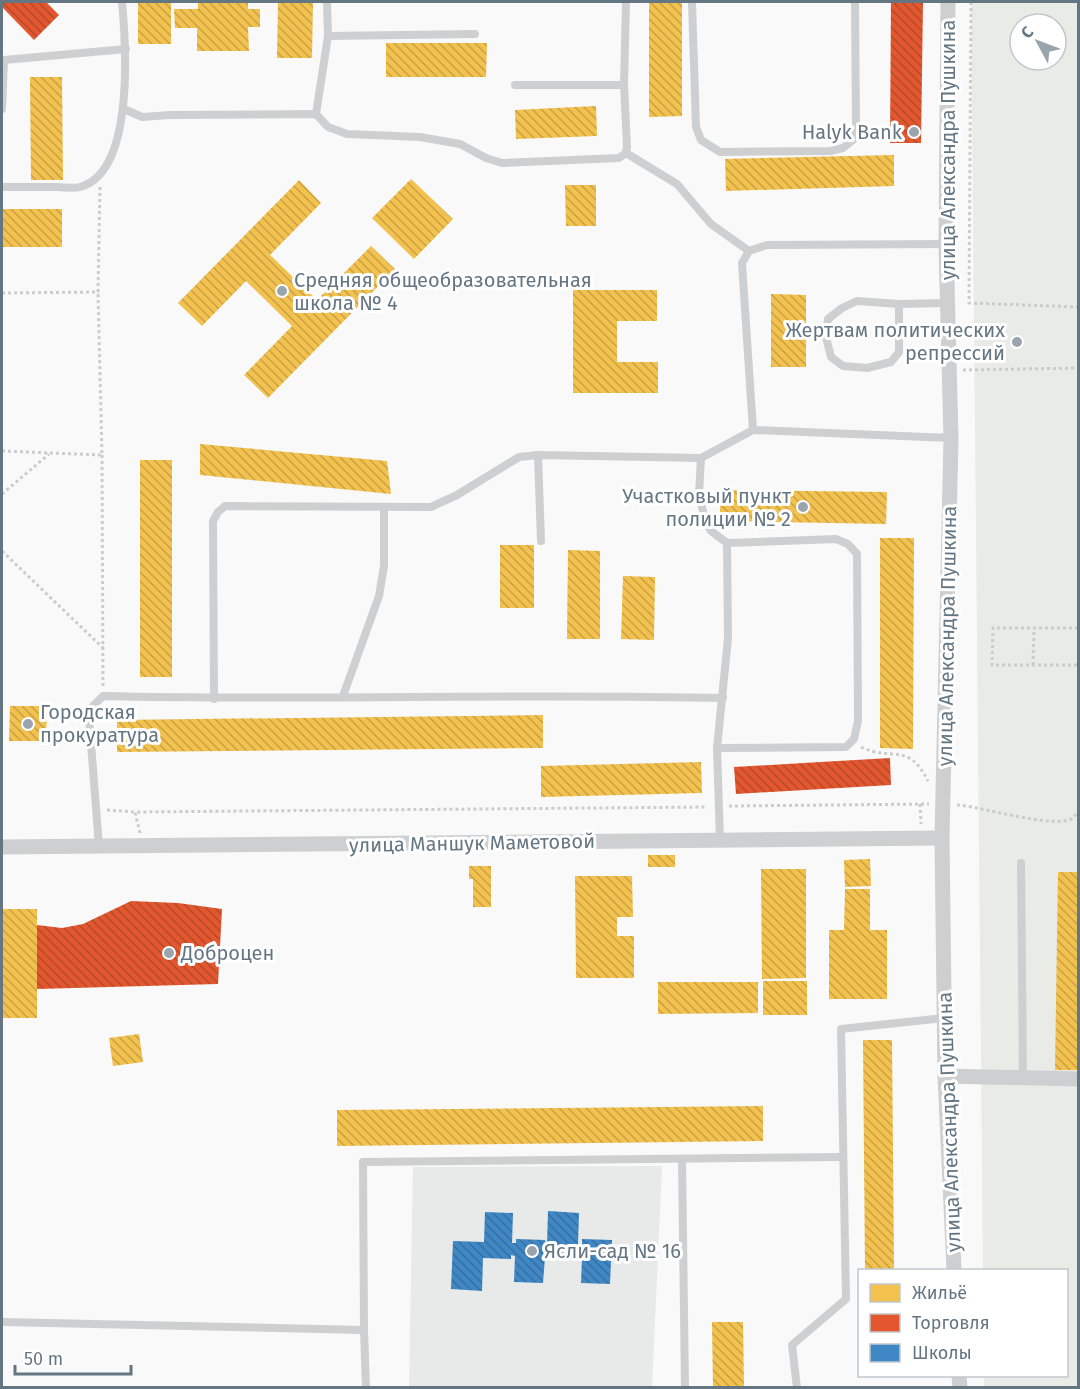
<svg xmlns="http://www.w3.org/2000/svg" width="1080" height="1389" viewBox="0 0 1080 1389" font-family="'Fira Sans',sans-serif">
<style>
.built{fill:#e8e9e9}
.green{fill:#e8ebe6;fill-rule:evenodd}
.homes{fill:url(#homes-back-hatch)}
.shops{fill:url(#shops-back-hatch)}
.schools{fill:url(#schools-back-hatch)}
.lines{fill:none;stroke-linecap:round;stroke-linejoin:round}
.path{stroke:#cbcccd;stroke-width:3;stroke-dasharray:3 3;stroke-linecap:butt}
.lane{stroke:#cecfd0;stroke-width:8}
.street{stroke:#cecfd0;stroke-width:15}
.poi-dot{fill:#99a4ac;stroke:#fff;stroke-width:2}
.labels{text-anchor:middle;dominant-baseline:central;stroke-width:6;stroke-linejoin:round;paint-order:stroke}
.poi-label{font-size:20px;fill:#657683;stroke:#fff;text-anchor:start}
.street-label{font-size:20px;fill:#657683;stroke:#fff}
</style>
<defs>
<pattern id="homes-back-hatch" width="6" height="6" patternUnits="userSpaceOnUse" patternTransform="scale(1.5)"><rect width="6" height="6" fill="#f2c14e"/><path d="M-1 5l2 2M0 0l6 6M5-1l2 2" fill="none" stroke="#c8a146"/></pattern>
<pattern id="shops-back-hatch" width="6" height="6" patternUnits="userSpaceOnUse" patternTransform="scale(1.5)"><rect width="6" height="6" fill="#e4572e"/><path d="M-1 5l2 2M0 0l6 6M5-1l2 2" fill="none" stroke="#b24a2c"/></pattern>
<pattern id="schools-back-hatch" width="6" height="6" patternUnits="userSpaceOnUse" patternTransform="scale(1.5)"><rect width="6" height="6" fill="#3f88c5"/><path d="M-1 5l2 2M0 0l6 6M5-1l2 2" fill="none" stroke="#376f9e"/></pattern>
</defs>
<rect width="100%" height="100%" fill="#f9f9f9"/>
<!-- built -->
<polygon class="built" points="662,1166 652,1387 409,1388 413,1167"/>
<!-- green -->
<path class="green" d="M971 2H1078V1387H984V1376H1066V1270H983ZM1020 24H1056V60H1020Z"/>
<!-- homes -->
<g class="homes">
<rect x="138" y="2" width="33" height="42"/>
<polygon points="278,2 313,2 312,58 277,58"/>
<polygon points="649,2 682,2 682,116 649,117"/>
<polygon points="198,3 248,3 248,9 260,9 260,27 248,27 249,51 197,51 197,28 175,28 174,9 198,9"/>
<polygon points="386,43 487,43 486,77 386,77"/>
<polygon points="30,77 62,77 63,180 31,180"/>
<polygon points="596,106 597,136 516,139 515,110"/>
<polygon points="894,155 894,186 726,191 725,159"/>
<polygon points="411,179 453,219 414,259 372,218"/>
<polygon points="299,180 321,203 270,255 317,300 371,246 395,269 268,398 244,375 292,326 246,281 202,326 178,303"/>
<polygon points="565,185 596,185 596,226 566,226"/>
<rect x="2" y="209" width="60" height="38"/>
<polygon points="573,290 657,290 657,321 617,321 617,362 658,362 658,393 573,393"/>
<polygon points="771,294 806,295 806,367 771,367"/>
<polygon points="200,444 387,461 391,494 200,475"/>
<rect x="140" y="460" width="32" height="217"/>
<polygon points="720,490 887,492 886,524 720,521"/>
<polygon points="880,538 914,538 913,749 880,748"/>
<rect x="500" y="545" width="34" height="63"/>
<polygon points="568,550 600,551 600,639 567,639"/>
<polygon points="623,576 655,577 654,640 621,639"/>
<polygon points="10,706 47,706 46,741 9,741"/>
<polygon points="543,715 543,748 117,752 117,720"/>
<polygon points="701,762 702,793 541,797 541,766"/>
<rect x="648" y="855" width="27" height="12"/>
<polygon points="870,859 871,886 845,887 844,860"/>
<polygon points="469,866 491,866 491,907 473,907 473,879 469,879"/>
<polygon points="761,869 806,869 806,978 762,979"/>
<polygon points="1058,872 1078,872 1078,1070 1055,1070"/>
<polygon points="575,876 632,876 633,917 617,917 617,936 634,936 634,978 576,978"/>
<polygon points="845,889 870,889 870,930 887,930 887,999 829,999 829,930 844,930"/>
<rect x="2" y="909" width="35" height="109"/>
<rect x="763" y="981" width="44" height="34"/>
<polygon points="658,982 758,982 758,1013 658,1014"/>
<polygon points="139,1034 143,1062 113,1066 109,1038"/>
<polygon points="863,1040 892,1040 894,1270 865,1270"/>
<polygon points="763,1106 763,1141 337,1146 337,1110"/>
<polygon points="712,1322 743,1322 744,1388 713,1388"/>
</g>
<!-- shops -->
<g class="shops">
<polygon points="2,2 46,2 59,15 34,40 2,7"/>
<polygon points="891,2 923,2 921,143 890,143"/>
<polygon points="890,758 891,785 736,794 734,767"/>
<polygon points="131,901 178,903 222,909 218,984 37,989 37,925 62,928 83,924"/>
</g>
<!-- schools -->
<polygon class="schools" points="548,1211 579,1213 578,1246 582,1246 582,1239 612,1240 610,1284 581,1283 582,1258 545,1257 543,1283 514,1282 515,1256 511,1255 511,1259 483,1258 482,1291 451,1289 453,1241 484,1242 485,1212 513,1213 512,1243 516,1243 516,1239 545,1240 547,1245"/>
<g class="lines">
<!-- path -->
<g class="path">
<polyline points="971,2 969,303 1078,307"/>
<polyline points="2,293 98,292 100,186"/>
<polyline points="963,370 1078,368"/>
<polyline points="2,451 102,455 98,292"/>
<polyline points="102,455 103,687"/>
<polyline points="2,494 49,454"/>
<polyline points="2,551 103,648"/>
<polyline points="1078,628 993,628 992,665 1078,665"/>
<polyline points="1033,665 1034,628"/>
<path d="M861 747C892 762 908 741 928 781"/>
<polyline points="920,804 921,824"/>
<path d="M957 805C979 806 1056 830 1073 818 1075 816 1077 813 1078 811"/>
<polyline points="729,806 929,804"/>
<polyline points="107,810 135,812"/>
<polyline points="140,833 135,812 707,807"/>
</g>
<!-- lane -->
<g class="lane">
<polyline points="692,2 696,127 701,140 720,152 830,151 843,148 853,140 856,128 855,2"/>
<polyline points="328,36 475,34"/>
<polyline points="515,85 624,85"/>
<polyline points="2,109 4,60 126,49"/>
<polyline points="124,109 142,117 170,115 316,114 328,127 347,134 420,137 460,144 486,158 502,163 619,158 626,153 627,147 624,85 626,2"/>
<polyline points="316,114 328,36 327,2"/>
<polyline points="626,153 677,184 711,224 749,251"/>
<path d="M2 187C20 187 38 187 57 187 64 187 73 189 80 187 135 172 126 45 122 2"/>
<polyline points="946,244 767,245 749,251 742,263 753,430 951,438"/>
<polyline points="899,304 899,352 891,362 867,368 843,366 831,357 826,337 828,319 842,308 857,301 899,304 948,303"/>
<polyline points="538,455 541,541"/>
<polyline points="343,696 379,596 384,566 384,507"/>
<polyline points="214,699 213,521 218,512 225,506 431,507 457,495 519,457 538,455 701,458"/>
<polyline points="717,748 728,638 727,543"/>
<polyline points="720,840 717,748 846,747 854,739 858,721 857,554 848,544 836,539 727,543 711,531 705,520 699,494 701,458 753,430"/>
<path d="M99 846 89 718 93 706 103 696C309 701 516 693 723 698"/>
<polyline points="1021,863 1023,1078"/>
<polyline points="682,1159 685,1388"/>
<polyline points="2,1322 364,1330 366,1388"/>
<polyline points="364,1330 363,1162 843,1157"/>
<polyline points="797,1388 792,1345 846,1299 841,1029 944,1018"/>
</g>
<!-- street -->
<g class="street">
<polyline points="948,2 946,244 951,438 942,838 945,1076 954,1270"/>
<polyline points="2,847 942,838"/>
<polyline points="945,1076 1078,1079"/>
<polyline points="959,1376 960,1388"/>
</g>
</g>
<!-- markers -->
<g class="poi-dot">
<circle cx="914" cy="132" r="6"/>
<circle cx="282" cy="291" r="6"/>
<circle cx="1017" cy="342" r="6"/>
<circle cx="803" cy="507" r="6"/>
<circle cx="28" cy="724" r="6"/>
<circle cx="169" cy="953" r="6"/>
<circle cx="532" cy="1251" r="6"/>
</g>
<g class="labels">
<!-- poi labels -->
<g class="poi-label">
<text x="902" y="132" text-anchor="end">Halyk Bank</text>
<text x="294" y="280">Средняя общеобразовательная<tspan x="294" dy="23">школа № 4</tspan></text>
<text x="1005" y="330" text-anchor="end">Жертвам политических<tspan x="1005" dy="23">репрессий</tspan></text>
<text x="791" y="496" text-anchor="end">Участковый пункт<tspan x="791" dy="23">полиции № 2</tspan></text>
<text x="40" y="712">Городская<tspan x="40" dy="23">прокуратура</tspan></text>
<text x="181" y="953">Доброцен</text>
<text x="544" y="1251">Ясли-сад № 16</text>
</g>
<!-- street labels -->
<g class="street-label">
<text transform="translate(948 150) rotate(-90)">улица Александра Пушкина</text>
<text transform="translate(947 636) rotate(-89)">улица Александра Пушкина</text>
<text transform="translate(472 843) rotate(-1)">улица Маншук Маметовой</text>
<text transform="translate(949 1122) rotate(-92)">улица Александра Пушкина</text>
</g>
</g>
<!-- border -->
<rect width="1080" height="1389" fill="none" stroke="#657683" stroke-width="6"/>
<!-- legend -->
<rect x="858" y="1269" width="210" height="108" fill="#ffffff" stroke="#c1c8cd" stroke-width="1.5"/>
<rect x="870" y="1284" width="30" height="18" fill="#f2c14e" stroke="#c1c8cd" stroke-width="1.5"/>
<text x="912" y="1299" font-size="18" fill="#657683">Жильё</text>
<rect x="870" y="1314" width="30" height="18" fill="#e4572e" stroke="#c1c8cd" stroke-width="1.5"/>
<text x="912" y="1329" font-size="18" fill="#657683">Торговля</text>
<rect x="870" y="1344" width="30" height="18" fill="#3f88c5" stroke="#c1c8cd" stroke-width="1.5"/>
<text x="912" y="1359" font-size="18" fill="#657683">Школы</text>
<!-- north arrow -->
<g transform="translate(1038 42) rotate(311)"><circle r="28" fill="#ffffff" stroke="#c1c8cd" stroke-width="1.5"/>
<path d="M0-4.5L10 22L0 15L-10 22Z" fill="#99a4ac"/>
<text y="-9" font-size="16" font-weight="bold" text-anchor="middle" fill="#657683">С</text>
</g>
<!-- scale -->
<path d="M15 1365v9h116v-9" fill="none" stroke="#657683" stroke-width="3"/>
<text x="24" y="1365" font-size="18" fill="#657683" stroke="#ffffff" stroke-width="4.5" paint-order="stroke">50 m</text>
</svg>
